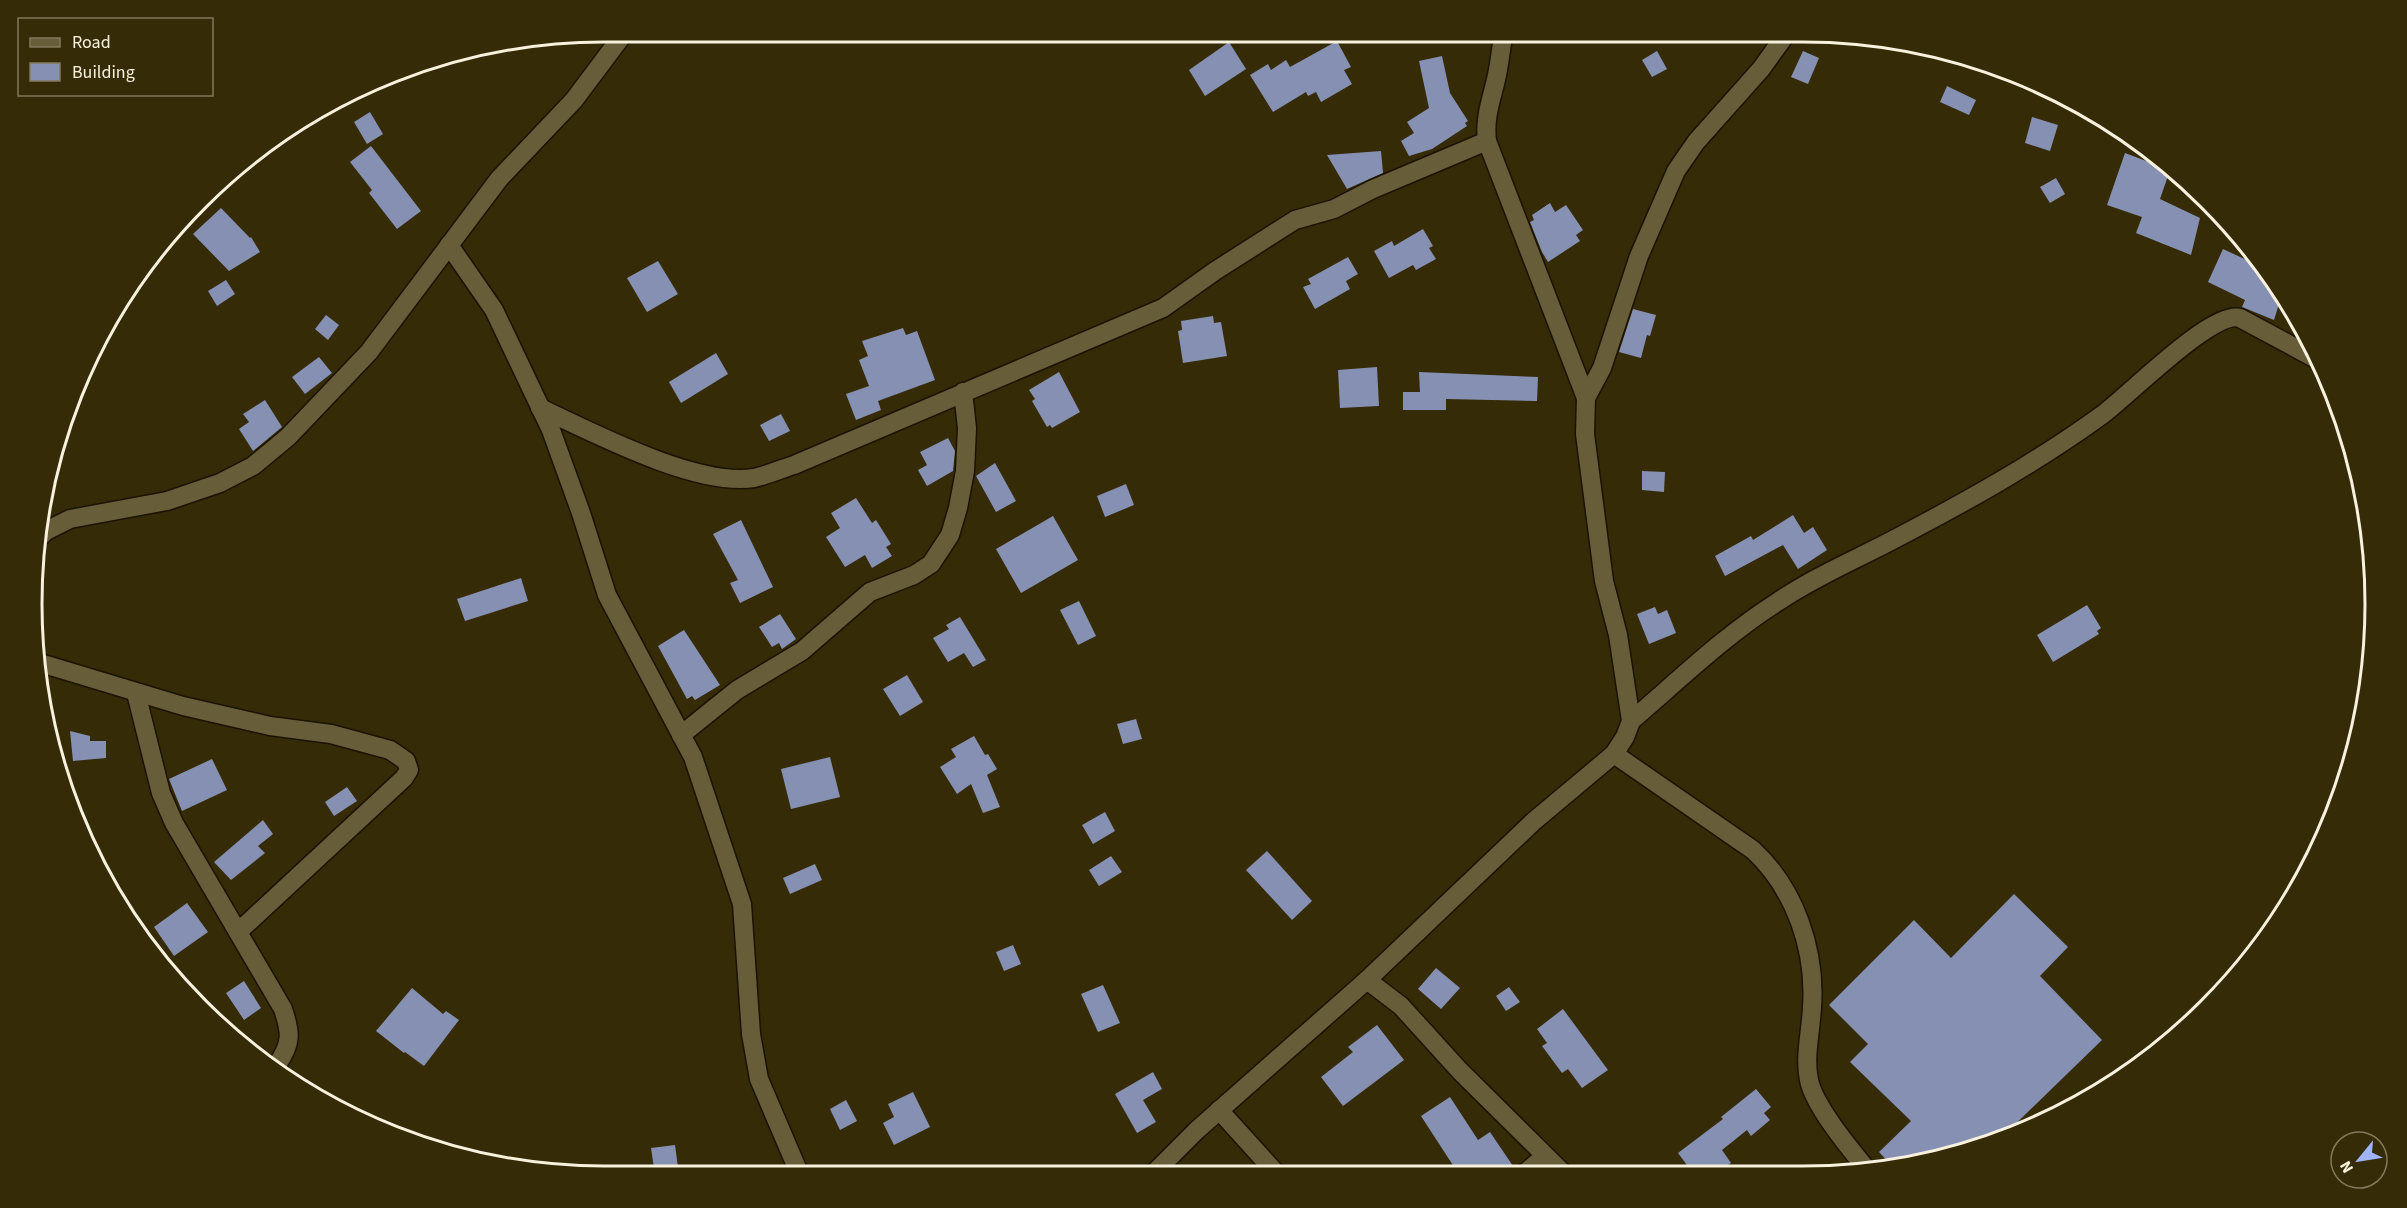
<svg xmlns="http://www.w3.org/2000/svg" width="2407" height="1208" viewBox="0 0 2407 1208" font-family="'Source Sans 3',sans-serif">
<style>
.building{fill:#8690b3}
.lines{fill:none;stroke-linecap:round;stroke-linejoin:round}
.minor-casing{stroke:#1b1300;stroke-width:21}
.minor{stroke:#685d39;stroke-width:18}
.rim{fill:none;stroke:#f7f1dd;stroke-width:3}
</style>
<rect width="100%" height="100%" fill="#352b06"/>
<!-- building -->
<g class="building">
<polygon points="1337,41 1351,67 1344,70 1352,84 1321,102 1316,92 1308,96 1306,92 1273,112 1250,75 1268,64 1271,70 1286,60 1290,67"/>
<polygon points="1229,42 1246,69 1205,96 1189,70"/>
<polygon points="1657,51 1667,69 1652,77 1642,60"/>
<polygon points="1803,51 1819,58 1808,84 1791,77"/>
<polygon points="1442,56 1450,93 1468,121 1465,123 1467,126 1432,149 1409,156 1401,141 1414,133 1407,122 1429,108 1419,61"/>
<polygon points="1947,86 1976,100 1969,115 1940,102"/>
<polygon points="370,112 383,134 367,144 354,122"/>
<polygon points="2032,117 2058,125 2050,151 2025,143"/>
<polygon points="371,146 421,211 397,229 369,193 372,190 350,162"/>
<polygon points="1381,151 1383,173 1347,189 1327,155"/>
<polygon points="2125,153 2170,170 2160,199 2200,218 2191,255 2136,233 2142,217 2107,205"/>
<polygon points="2056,178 2065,194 2050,203 2040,187"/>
<polygon points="1550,203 1555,212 1566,205 1583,230 1576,235 1580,241 1548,262 1542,252 1530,222 1534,220 1532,215"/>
<polygon points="221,208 250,238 251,237 260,252 229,271 193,234"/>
<polygon points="1423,229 1433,246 1429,248 1436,259 1416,270 1413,265 1389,278 1374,251 1392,241 1394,246"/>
<polygon points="2223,249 2251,262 2254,255 2282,294 2274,320 2242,307 2245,300 2208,282"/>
<polygon points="1348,257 1358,274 1346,281 1350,289 1315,309 1303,287 1311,284 1308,279"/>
<polygon points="658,261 678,294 647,312 627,278"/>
<polygon points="226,280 235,294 217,306 208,291"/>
<polygon points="1633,309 1656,315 1650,336 1647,335 1641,358 1619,352"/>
<polygon points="326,315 339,325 328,340 315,329"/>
<polygon points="1213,316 1214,323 1221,322 1227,356 1183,363 1178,331 1182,330 1181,321"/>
<polygon points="903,328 906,335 917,331 935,380 878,401 881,410 856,420 846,394 869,386 859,360 868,356 862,341"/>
<polygon points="716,353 728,374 681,403 669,382"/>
<polygon points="319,357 332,373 305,394 292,377"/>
<polygon points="1377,367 1379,406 1340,408 1338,370"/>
<polygon points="1059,372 1080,412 1052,428 1050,425 1047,427 1032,401 1035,399 1029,390"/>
<polygon points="1419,372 1538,377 1537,401 1446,399 1446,410 1403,410 1403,392 1420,392"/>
<polygon points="265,400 282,427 253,451 239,429 249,422 243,414"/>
<polygon points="781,414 790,431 769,441 760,425"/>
<polygon points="948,438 955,451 953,471 927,486 918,470 927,465 920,452"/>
<polygon points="995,463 1016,501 996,512 976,476"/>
<polygon points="1642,471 1665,472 1664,492 1642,490"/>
<polygon points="1126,484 1134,505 1105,517 1097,496"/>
<polygon points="856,498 872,523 876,520 891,544 886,547 892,556 872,568 865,555 845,567 826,537 840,528 831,513"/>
<polygon points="1793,515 1804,533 1813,527 1827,550 1798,569 1783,545 1725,576 1715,556 1751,536 1753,540"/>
<polygon points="1053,516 1078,560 1021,593 996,549"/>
<polygon points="741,520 773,587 740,603 730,583 738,580 713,534"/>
<polygon points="521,578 528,601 465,621 457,599"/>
<polygon points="1079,601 1096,636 1078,645 1060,610"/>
<polygon points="2087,605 2101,628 2097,631 2099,634 2053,662 2037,635"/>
<polygon points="1655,607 1658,614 1667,610 1676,633 1649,644 1637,614"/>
<polygon points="780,614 796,639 782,649 779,643 772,647 759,627"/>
<polygon points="960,617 986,660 973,667 964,653 948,662 933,638 949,629 946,625"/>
<polygon points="684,630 720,685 695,700 692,696 687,699 658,646"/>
<polygon points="907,675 923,702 900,716 883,689"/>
<polygon points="1136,719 1142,739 1123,744 1117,724"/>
<polygon points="70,731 90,736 90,741 106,741 106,758 73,761"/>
<polygon points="974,736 985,755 988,754 997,769 987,775 1000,807 983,813 971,784 957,794 940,767 956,757 951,749"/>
<polygon points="830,757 840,797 791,809 781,769"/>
<polygon points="212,759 227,790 182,811 169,779"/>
<polygon points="347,787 357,801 334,816 325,802"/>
<polygon points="1105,812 1115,831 1093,844 1082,825"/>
<polygon points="263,820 273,834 258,846 265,853 231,880 214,862"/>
<polygon points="1267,851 1312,901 1292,920 1246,870"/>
<polygon points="1111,856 1122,872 1099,886 1089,870"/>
<polygon points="815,864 822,880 790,894 783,878"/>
<polygon points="2014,894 2068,947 2040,976 2102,1040 2000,1139 1893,1167 1879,1152 1911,1121 1850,1062 1868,1044 1829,1005 1914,920 1951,958"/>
<polygon points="187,903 208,932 174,956 154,927"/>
<polygon points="1013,945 1021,964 1004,971 996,952"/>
<polygon points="1436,968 1460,988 1441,1009 1418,989"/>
<polygon points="244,981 261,1008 244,1020 226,993"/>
<polygon points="1103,985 1120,1023 1098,1032 1081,994"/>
<polygon points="1509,987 1520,1002 1506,1011 1496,996"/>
<polygon points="412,988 443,1014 446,1011 459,1020 424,1066 405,1052 404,1053 376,1031"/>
<polygon points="1563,1009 1608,1070 1582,1088 1568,1069 1562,1073 1542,1046 1547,1043 1537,1029"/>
<polygon points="1377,1025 1404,1060 1343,1106 1321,1077 1353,1052 1348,1047"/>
<polygon points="1153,1072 1162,1089 1143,1100 1156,1122 1137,1133 1115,1094"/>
<polygon points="1756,1089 1771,1107 1764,1113 1770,1120 1751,1136 1747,1130 1722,1150 1731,1163 1718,1172 1692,1172 1678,1153 1723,1119 1721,1117"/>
<polygon points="913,1092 930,1127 894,1145 883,1123 894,1117 888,1104"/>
<polygon points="1450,1097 1478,1140 1490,1132 1515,1169 1514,1173 1458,1173 1421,1116"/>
<polygon points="846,1100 857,1121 840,1130 830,1109"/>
<polygon points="675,1145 679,1175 655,1175 651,1148"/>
</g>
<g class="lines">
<!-- minor casing -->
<g class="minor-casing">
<g id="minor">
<path d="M1504 32C1501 47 1500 61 1497 75 1492 99 1484 116 1487 141L1586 398"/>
<polyline points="449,245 494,310 551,430 581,513 607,595 693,757 742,904 751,1034 759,1079 800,1175"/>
<path d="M540 408C594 433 696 487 754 478 767 475 781 469 794 465L1163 308 1215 271 1295 220 1334 209 1373 189 1487 141"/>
<polyline points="41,536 46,531 70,519 167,501 220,483 253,466 288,437 369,352 499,179 574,100 625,32"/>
<polyline points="37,662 183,706 270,726 331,734 390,750 406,761 409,770 404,778 238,932"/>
<path d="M136 693 161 793 174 823 283 1009C291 1033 292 1043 277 1065"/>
<path d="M1631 721C1679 680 1725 635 1779 601 1813 578 1850 562 1887 543 1962 504 2033 465 2102 415 2127 397 2213 309 2240 318L2318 360"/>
<polyline points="681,735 737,690 802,651 870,592 914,575 931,564 950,535 958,508 965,471 967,428 963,392"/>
<path d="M1614 754 1753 850C1795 889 1816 950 1812 1007 1811 1031 1804 1057 1809 1080 1814 1106 1851 1150 1869 1172"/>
<polyline points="1367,980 1401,1006 1460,1071 1562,1172"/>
<polyline points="1219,1110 1276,1173"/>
<polyline points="1525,1173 1545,1156"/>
<polyline points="1153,1174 1197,1130 1367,980 1534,821 1614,754 1625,737 1631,721 1618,635 1604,581 1585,434 1586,398 1602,368 1639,256 1676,171 1696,142 1761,69 1787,33"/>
</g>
</g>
<!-- minor -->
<use href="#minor" class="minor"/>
</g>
<!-- crop -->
<path d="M0 0H2407V1208H0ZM604 42H1803A562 562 0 0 1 2365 604V604A562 562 0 0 1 1803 1166H604A562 562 0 0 1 42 604V604A562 562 0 0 1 604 42Z" fill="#352b06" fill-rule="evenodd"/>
<path class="rim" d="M604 42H1803A562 562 0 0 1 2365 604V604A562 562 0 0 1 1803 1166H604A562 562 0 0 1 42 604V604A562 562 0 0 1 604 42Z"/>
<!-- legend -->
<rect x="18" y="18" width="195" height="78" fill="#352b06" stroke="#837a5c" stroke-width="1.5"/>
<rect x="30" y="38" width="30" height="9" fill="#685d39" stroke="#837a5c" stroke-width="1.5"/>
<text x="72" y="48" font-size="18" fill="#f7f1dd">Road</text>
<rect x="30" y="63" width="30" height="18" fill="#8690b3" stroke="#837a5c" stroke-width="1.5"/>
<text x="72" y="78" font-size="18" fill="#f7f1dd">Building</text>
<!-- north arrow -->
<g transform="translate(2359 1160) rotate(240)"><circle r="28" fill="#352b06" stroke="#837a5c" stroke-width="1.5"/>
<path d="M0-4.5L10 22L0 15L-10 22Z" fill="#a0b3fd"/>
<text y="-9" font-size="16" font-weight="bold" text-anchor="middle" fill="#f7f1dd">N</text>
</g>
</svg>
